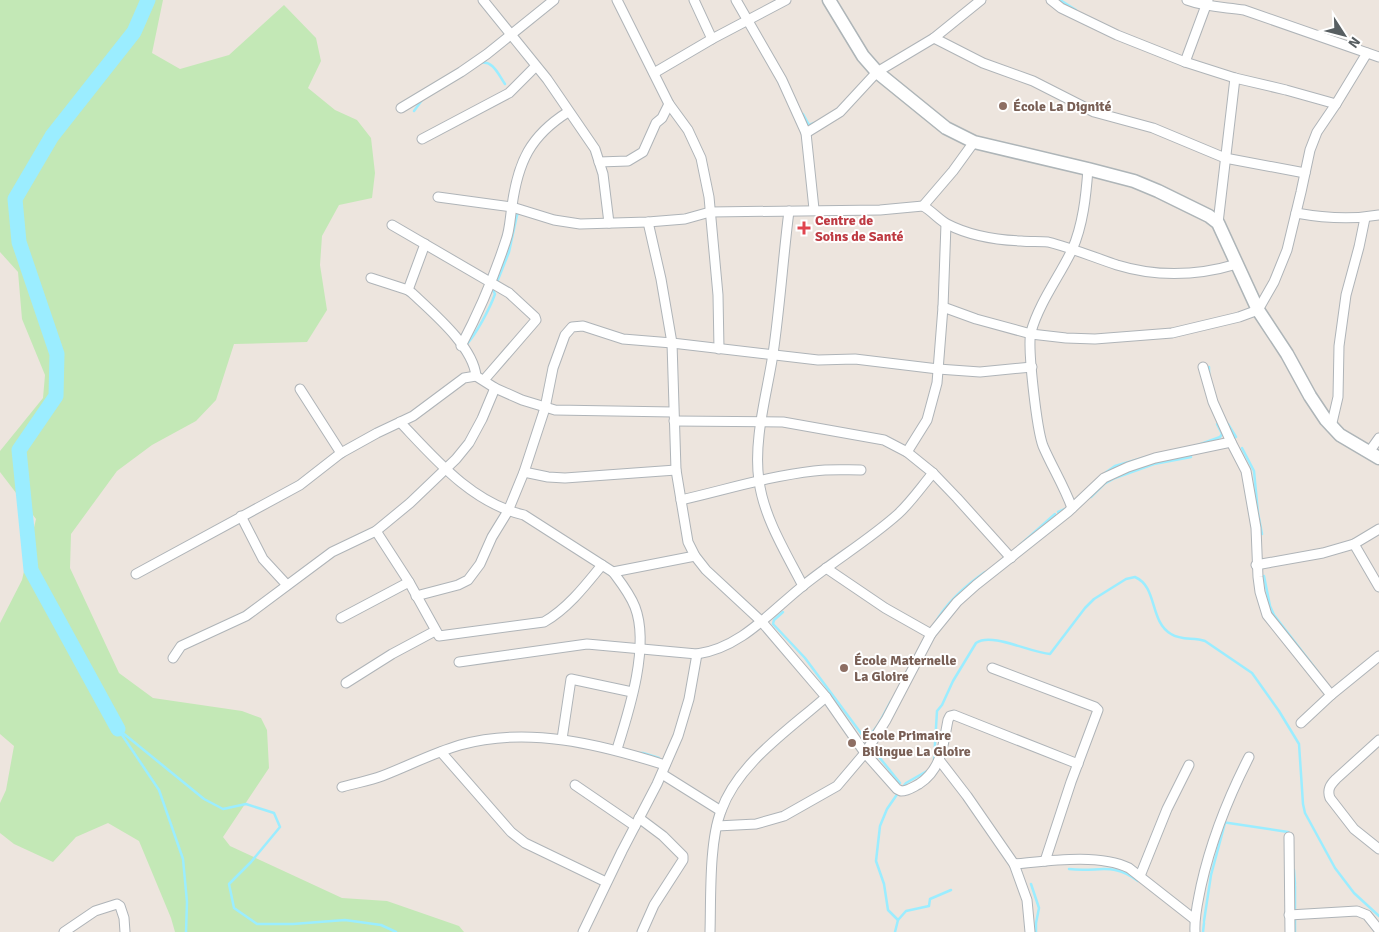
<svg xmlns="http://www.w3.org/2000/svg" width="1379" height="932" viewBox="0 0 1379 932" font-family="Signika,sans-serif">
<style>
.green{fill:#c3e8b6}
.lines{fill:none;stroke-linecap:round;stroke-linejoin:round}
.stream{stroke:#9bedff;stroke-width:2.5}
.river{stroke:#9bedff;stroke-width:15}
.street-casing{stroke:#afb4b8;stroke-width:11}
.secondary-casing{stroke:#aeb5b8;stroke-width:15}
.street{stroke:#fff;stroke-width:9}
.secondary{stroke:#fff;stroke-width:12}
.education-dot{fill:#8d6e63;stroke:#fff;stroke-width:2}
.health-dot{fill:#e0444e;stroke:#fff;stroke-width:2}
.labels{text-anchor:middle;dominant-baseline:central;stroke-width:4;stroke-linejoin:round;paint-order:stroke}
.education-label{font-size:14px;font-weight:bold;fill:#785e54;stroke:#fff;text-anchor:start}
.health-label{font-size:14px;font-weight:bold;fill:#be3a42;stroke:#fff;text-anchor:start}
</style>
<rect width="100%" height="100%" fill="#ede5de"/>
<!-- green -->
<polygon class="green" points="0,0 163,0 152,53 180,69 229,55 284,5 316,38 321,61 308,88 335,110 357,120 371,138 375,173 372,198 339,205 322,236 320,265 327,310 307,342 234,344 216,400 196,421 152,445 117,471 71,534 70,568 119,673 153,698 242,711 261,718 267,730 269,768 223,837 230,846 342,898 387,901 459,926 464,932 175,932 171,918 139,841 108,823 76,837 53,862 14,844 0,833 0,803 6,790 14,746 0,734 0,623 22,580 36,519 0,472 0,451 43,398 45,375 22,319 18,272 0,252"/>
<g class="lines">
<!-- stream -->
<g class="stream">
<polyline points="1060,0 1076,10"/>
<path d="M480 63C493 60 498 74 505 84"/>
<polyline points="414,111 422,100"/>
<polyline points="803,114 809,125 817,122"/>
<polyline points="497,282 509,252 517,215 519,213"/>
<path d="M465 346C476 335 490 308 495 294L492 288"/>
<polyline points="1209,367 1209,374"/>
<polyline points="1228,424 1236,437"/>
<polyline points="1198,445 1220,437 1222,434 1217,424"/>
<polyline points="1242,448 1254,471 1258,513 1262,534"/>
<polyline points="1105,473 1115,466 1146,457"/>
<polyline points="1090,496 1091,497 1104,484 1115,478 1154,464 1191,457"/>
<polyline points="1058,512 1065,509"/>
<polyline points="1020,545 1055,514"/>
<polyline points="1264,576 1270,606 1274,615 1318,672"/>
<polyline points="783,612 774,620 773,624 805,658 866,740 878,725 891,701"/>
<path d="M935 623C947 602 965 586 985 572"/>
<polyline points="118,729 204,799 223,809 246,804 274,813 280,827 251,862 229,884 234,908 257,924 293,924 345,920 381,925 396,932"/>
<polyline points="120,732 159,790 183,859 187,902 186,932"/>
<polyline points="871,747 900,783"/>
<polyline points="639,753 643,753 659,758"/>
<path d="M934 760 937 711 942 705 953 681 976 643C992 632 1031 653 1050 654L1085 608 1094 599 1126 579 1135 577C1158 587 1149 621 1171 634 1182 641 1193 637 1205 641L1252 673 1279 711 1299 744 1303 804 1305 813 1335 868 1354 893 1379 916"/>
<polyline points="901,789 906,783 927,771"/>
<polyline points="898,793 887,809 880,826 876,861 884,884 888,910 898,920"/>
<polyline points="1222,822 1288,832 1291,835"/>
<path d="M1069 869C1098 873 1112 861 1138 881"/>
<polyline points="1294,870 1295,884"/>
<polyline points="1031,884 1039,908 1036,923 1036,932"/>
<polyline points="1295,912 1295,886"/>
<polyline points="1204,921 1211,875 1225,823"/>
<polyline points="895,932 898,920 906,911 929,906 930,899 951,890"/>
<polyline points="1203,932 1204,923"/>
<polyline points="1295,932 1295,918 1296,918"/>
</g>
<!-- river -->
<polyline class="river" points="118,729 31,570 19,450 56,396 57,354 19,242 15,199 52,136 134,32 148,0"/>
<!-- street casing -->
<g class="street-casing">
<g id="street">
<polyline points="483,0 547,79 595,149 603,174 609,223"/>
<polyline points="617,0 669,104 688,130 701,158 709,197 718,295 719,349"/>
<polyline points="694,0 712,39"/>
<polyline points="736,0 782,80 806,133 814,209"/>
<polyline points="1051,0 1061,8 1117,35 1185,62 1235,78 1286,90 1336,104"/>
<path d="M1187 0C1206 7 1224 7 1244 10L1379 57"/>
<polyline points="934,38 983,63 1033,81 1094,112 1153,128 1225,158 1305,173"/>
<polyline points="1185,62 1208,0"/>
<polyline points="654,73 712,39 786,0"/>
<polyline points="401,108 461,72 487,54 554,0"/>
<polyline points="806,133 840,112 877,72 934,38 981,0"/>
<polyline points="422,139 509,93 535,67"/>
<polyline points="599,162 628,161 643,152 656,123 662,118 669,104"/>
<path d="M438 197 512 207 554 220 580 224 648 222 685 219 710 212 880 210 923 206C932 211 939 220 947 224 970 236 997 240 1021 241 1030 242 1039 241 1048 242 1072 248 1093 257 1117 265 1156 277 1197 276 1237 264"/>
<polyline points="923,206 953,171 974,142"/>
<path d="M789 211C783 258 780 306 773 354 767 394 753 440 759 481 764 518 786 553 803 586"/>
<path d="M1296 213C1324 218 1351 220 1379 215"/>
<path d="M648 222 661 279 672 343 676 470 688 542 695 556 706 570 761 621 826 697 865 753 897 789 901 791C908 791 913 787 919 784 942 769 943 745 948 720L950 716 954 715 1078 764"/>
<polyline points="1218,223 1235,78"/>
<polyline points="392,225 509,293 535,317 536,320 484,380"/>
<path d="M371 278 408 290 412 293C433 313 473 346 476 376L495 388 522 400 555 410 673 412"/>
<polyline points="408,290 425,244"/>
<polyline points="943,307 976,319 1031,334 1066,338 1095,339 1172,333 1239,317 1258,310 1274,282 1287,250 1301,192 1310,150 1317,132 1336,104 1367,53"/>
<path d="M461 346C479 312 494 277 506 240 510 229 510 218 512 206 518 162 530 136 568 112"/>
<polyline points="1203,367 1213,402 1231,442 1246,471 1256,528 1258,577 1260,592 1267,615 1331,695"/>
<polyline points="300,389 341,453"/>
<polyline points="674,421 783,422 884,440 907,452 933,473 957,498 1011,558"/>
<path d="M400 422C435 459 472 503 524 515L613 572 695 556"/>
<polyline points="1331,427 1338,397 1339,346 1346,295 1359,247 1365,218"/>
<polyline points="907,452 927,420 937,383 943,307 946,224"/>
<polyline points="1369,452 1379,438"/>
<polyline points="524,472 548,477 565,478 676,470"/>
<path d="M681 500C725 490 769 476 814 471 829 469 845 470 861 470"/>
<path d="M1072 508C1064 486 1052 467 1043 446 1037 430 1027 347 1031 332 1039 303 1059 277 1072 250 1083 225 1086 196 1088 169"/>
<polyline points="241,516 263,559 287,585"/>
<path d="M376 531 409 582 439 636 544 622C567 609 585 586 602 565"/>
<polyline points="1354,544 1379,587"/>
<polyline points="1256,565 1323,553 1354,544 1379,529"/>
<polyline points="826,568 885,608 931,634"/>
<path d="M613 572C622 584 630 594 635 607 650 646 629 711 617 749"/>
<polyline points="136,574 300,485 341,453 377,433 413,416 464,378 476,376"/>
<polyline points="416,596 458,585 468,580 480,564 492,537 508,511 524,472 545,408 553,368 565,335 572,327 583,326 623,339 672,343 818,360 855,359 938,369 980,372 1032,367"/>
<polyline points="341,618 409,582"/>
<polyline points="173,658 181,646 246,616 332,552 376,531 410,503 456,459 469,443 482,419 495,388"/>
<path d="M459 662 587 644 697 654C741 648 771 611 804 585 835 560 869 540 898 514 911 502 922 486 933 473"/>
<polyline points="992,668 1095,707 1098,710 1071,782 1045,861"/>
<polyline points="346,683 392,654 435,631"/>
<polyline points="1301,723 1331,695 1379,656"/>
<polyline points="562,739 571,679 632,692"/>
<path d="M1379 740 1336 779C1330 785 1327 790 1330 798L1354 829 1379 849"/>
<polyline points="441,752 511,832 525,843 606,882"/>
<polyline points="940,761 967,796 1014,864 1027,900 1030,932"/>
<polyline points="662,774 721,811"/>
<polyline points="575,785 635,826"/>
<path d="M342 787C355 783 369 781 382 776 408 766 433 753 460 745 528 726 599 744 665 765"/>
<polyline points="639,818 663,836 683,856 683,860 654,905 642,932"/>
<polyline points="717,826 756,824 784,816 837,786 865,753 886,720 931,634 957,602 976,585 1068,512 1104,478 1128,467 1155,458 1231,442"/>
<polyline points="1289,837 1290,932"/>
<path d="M1014 864C1047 861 1099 853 1129 868L1194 919"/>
<polyline points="1140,876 1167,809 1189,765"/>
<polyline points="1289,915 1357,911 1367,915 1379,930"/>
<polyline points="64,932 95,911 117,904 120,906 124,918 125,932"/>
<polyline points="583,932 622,851 657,784 678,736 689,699 697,654"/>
<path d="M710 932C711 898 709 842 721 811 738 763 789 730 826 697"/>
<path d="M1195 932C1194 916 1198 902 1201 886 1211 841 1228 798 1249 757"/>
</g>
</g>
<!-- secondary casing -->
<g class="secondary-casing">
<polyline id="secondary" points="829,0 863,56 877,72 946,128 974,142 1088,169 1134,181 1158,191 1209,216 1218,223 1258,310 1287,354 1310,396 1326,420 1340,435 1379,458"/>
</g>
<!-- street -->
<use href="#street" class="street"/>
<!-- secondary -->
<use href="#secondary" class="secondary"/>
</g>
<!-- markers -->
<g class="education-dot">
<circle cx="1003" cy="106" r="5"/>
<circle cx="844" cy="668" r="5"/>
<circle cx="852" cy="743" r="5"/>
</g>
<path class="health-dot" d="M801.5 220.5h5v5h5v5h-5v5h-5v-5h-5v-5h5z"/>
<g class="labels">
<!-- education labels -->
<g class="education-label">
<text x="1013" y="106">École La Dignité</text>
<text x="854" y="660">École Maternelle<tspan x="854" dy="16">La Gloire</tspan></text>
<text x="862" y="735">École Primaire<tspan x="862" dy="16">Bilingue La Gloire</tspan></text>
</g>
<!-- health labels -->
<g class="health-label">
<text x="815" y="220">Centre de<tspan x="815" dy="16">Soins de Santé</tspan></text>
</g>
</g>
<!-- north arrow -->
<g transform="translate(1344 35) rotate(126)" stroke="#ffffff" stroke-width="4" paint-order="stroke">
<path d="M0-4L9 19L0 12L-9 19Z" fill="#575e61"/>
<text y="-8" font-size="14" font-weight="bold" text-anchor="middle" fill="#575e61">N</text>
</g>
</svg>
